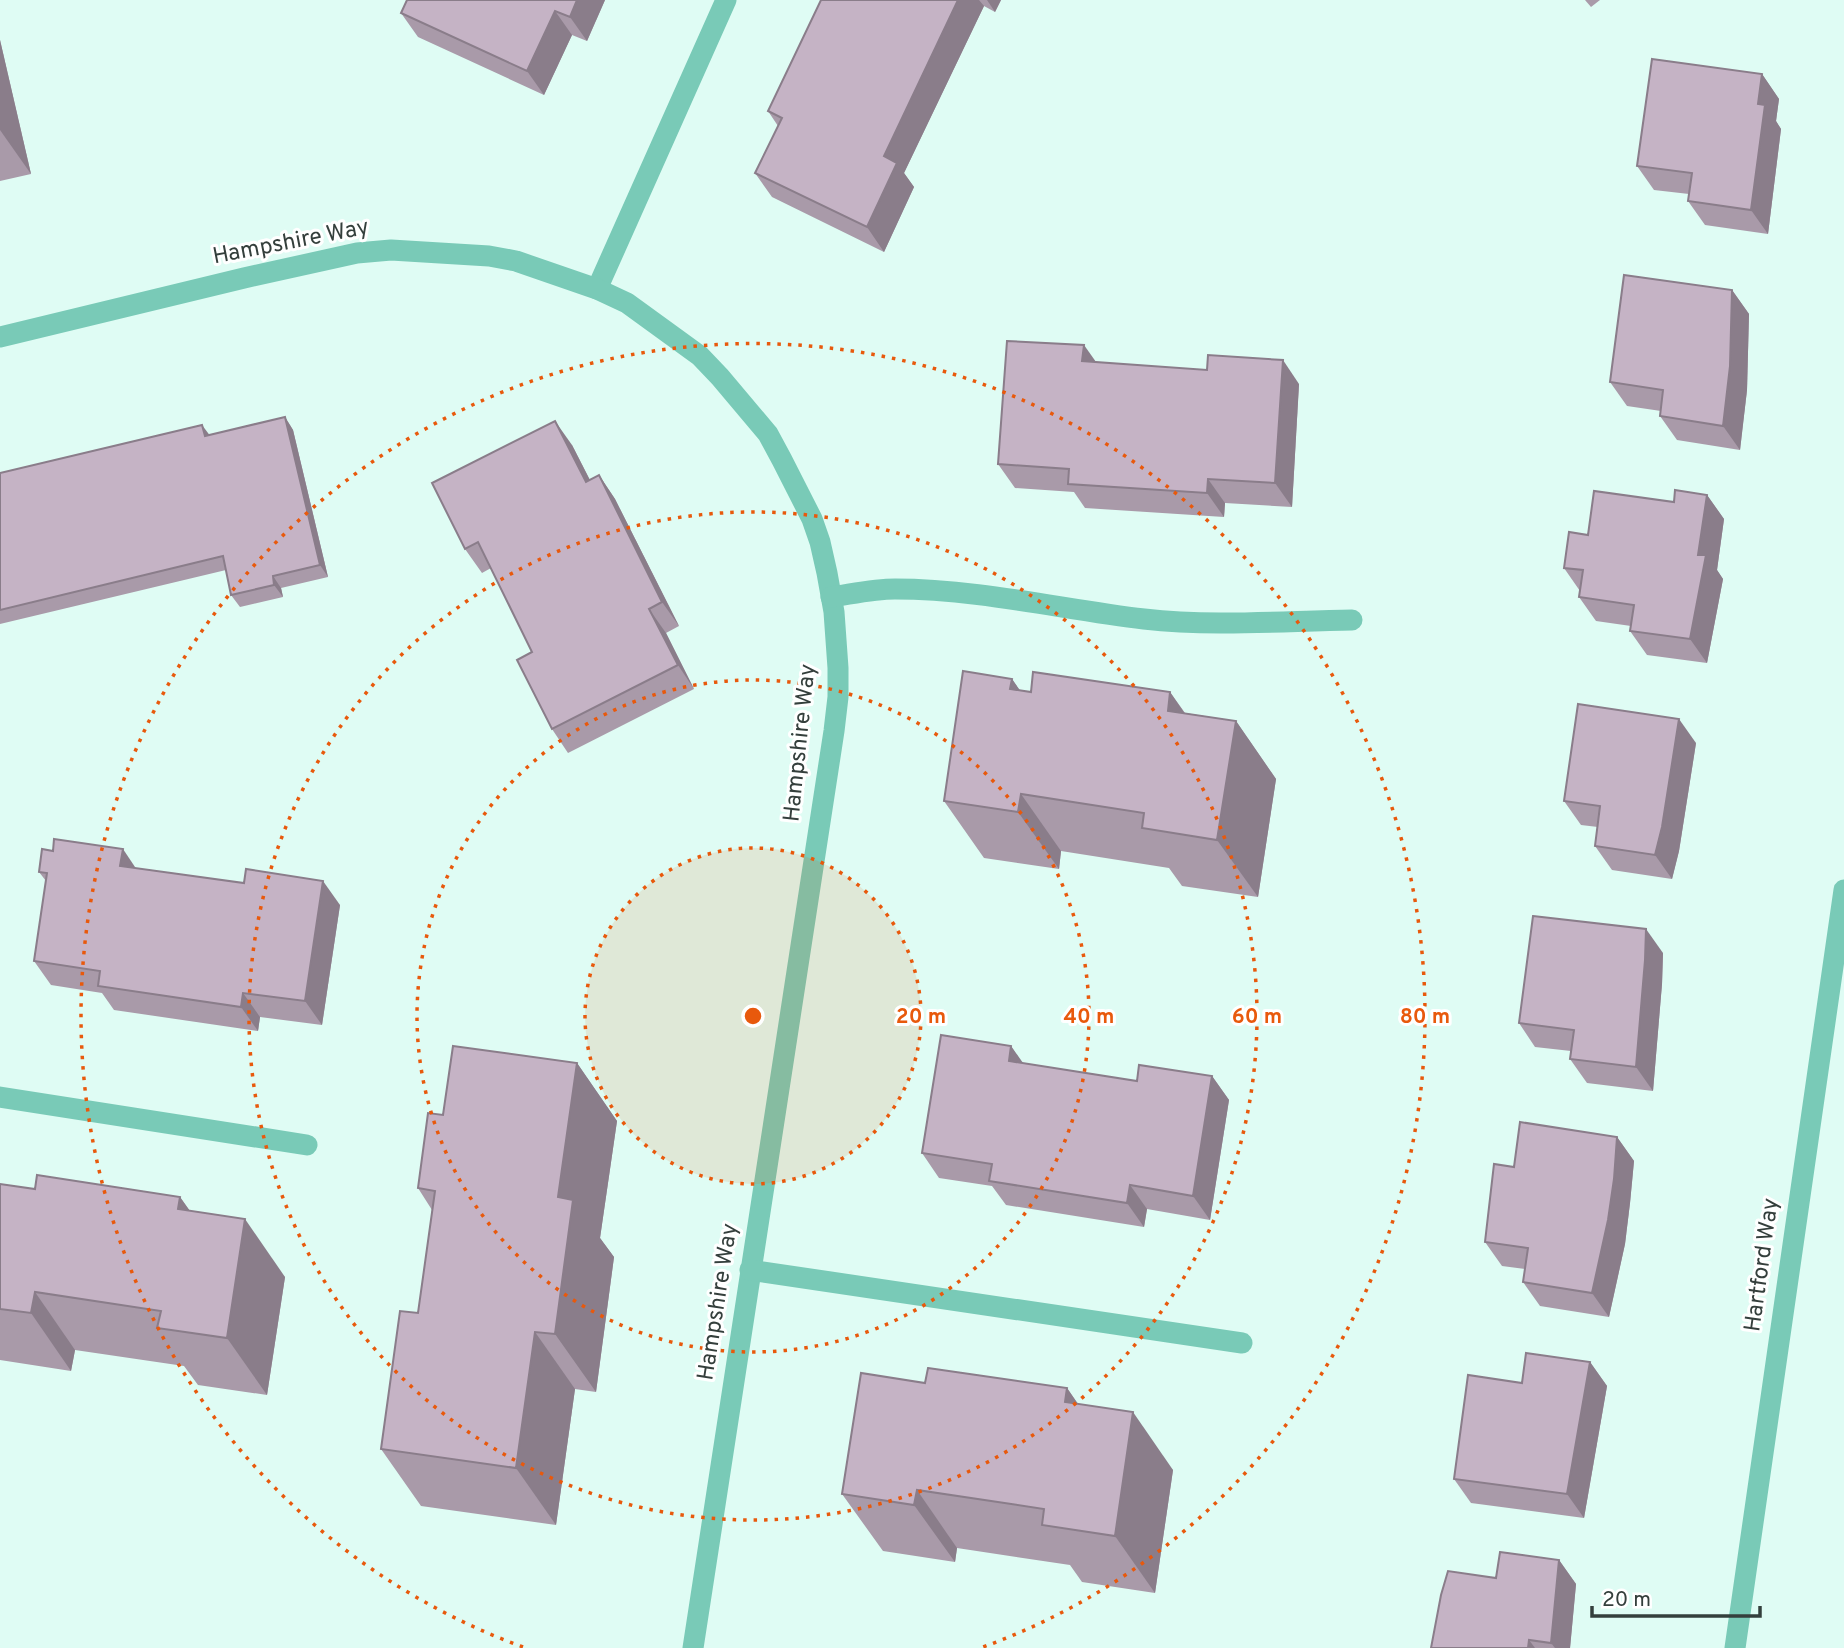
<svg xmlns="http://www.w3.org/2000/svg" width="1844" height="1648" viewBox="0 0 1844 1648" font-family="Overpass,sans-serif">
<style>
.lines{fill:none;stroke-linecap:round;stroke-linejoin:round}
.minor{stroke:#79cab7;stroke-width:21}
.wall{fill:#a99aa9}
.shaded-wall{fill:#8a7d8a}
.building{fill:#c5b3c5;stroke:#8a7d8a;stroke-width:2}
.ring{fill:none;stroke:#e8590c;stroke-width:3.5;stroke-dasharray:3.5 7}
.labels{text-anchor:middle;dominant-baseline:central;stroke-width:6;stroke-linejoin:round;paint-order:stroke}
.street-label{font-size:23px;fill:#343f3c;stroke:#fff}
.centre{fill:#e8590c;stroke:#fff;stroke-width:3.5}
.ring-label{font-size:21px;text-anchor:middle;font-weight:bold;fill:#e8590c;stroke:#fff;stroke-width:6;stroke-linejoin:round;paint-order:stroke}
</style>
<rect width="100%" height="100%" fill="#dffcf4"/>
<g class="lines">
<!-- minor -->
<g class="minor">
<polyline points="597,289 726,0"/>
<polyline points="0,337 244,278 357,253 391,250 489,256 516,261 597,289 627,303 700,356 720,377 768,434 782,460 812,519 820,542 827,573 834,612 838,668 838,697 834,731 693,1648"/>
<path d="M831 597C852 594 874 589 895 589 978 589 1061 609 1144 619 1213 627 1283 621 1352 620"/>
<polyline points="0,1097 307,1145"/>
<polyline points="750,1270 1242,1343"/>
<polyline points="1735,1648 1844,890"/>
</g>
</g>
<!-- wall -->
<g class="wall">
<polygon points="605,0 587,41 572,35 544,95 418,37 401,13"/>
<polygon points="821,0 1001,0 995,12 984,6 904,173 914,187 884,252 772,197 755,173 778,126 768,111"/>
<polygon points="1585,0 1600,0 1591,7"/>
<polygon points="0,40 31,174 0,181"/>
<polygon points="1762,74 1779,99 1776,121 1781,129 1768,234 1705,225 1688,201 1689,194 1654,190 1637,166"/>
<polygon points="1732,290 1749,314 1747,390 1740,450 1677,440 1660,416 1661,411 1627,406 1610,382"/>
<polygon points="1096,362 1299,384 1292,507 1225,503 1224,517 1085,508 1074,492 1015,488 998,464"/>
<polygon points="285,417 293,430 328,577 281,588 283,597 240,607 231,595 226,570 0,624 0,473 210,435"/>
<polygon points="572,445 590,480 599,475 615,499 679,626 666,633 694,689 568,753 552,729 532,652 491,568 482,573 465,549"/>
<polygon points="1707,495 1724,519 1717,570 1723,579 1707,663 1647,655 1630,631 1631,626 1596,621 1579,597 1580,591 1564,568 1674,502"/>
<polygon points="1012,679 1020,691 1031,692 1170,692 1185,713 1236,721 1276,779 1258,897 1182,886 1169,868 1061,851 1059,869 984,858 944,801"/>
<polygon points="1696,743 1679,851 1672,879 1612,870 1595,846 1598,827 1581,825 1564,801"/>
<polygon points="136,868 340,905 322,1025 260,1017 258,1031 114,1010 102,993 51,985 34,961 46,881 39,872"/>
<polygon points="1663,953 1662,984 1653,1091 1587,1083 1570,1059 1571,1051 1535,1047 1519,1023"/>
<polygon points="1011,1046 1022,1063 1137,1081 1212,1076 1229,1100 1210,1220 1147,1209 1144,1227 1006,1205 992,1186 939,1178 922,1153"/>
<polygon points="577,1063 617,1121 600,1238 614,1257 596,1392 575,1389 556,1525 421,1506 381,1449 418,1313 432,1210 418,1188 443,1115"/>
<polygon points="1617,1137 1634,1161 1630,1203 1625,1244 1609,1317 1540,1306 1523,1282 1525,1269 1502,1266 1485,1242"/>
<polygon points="0,1184 35,1189 180,1197 190,1211 285,1277 267,1395 198,1385 184,1366 75,1350 71,1371 0,1360"/>
<polygon points="1590,1362 1607,1386 1584,1518 1471,1503 1454,1479"/>
<polygon points="925,1383 1067,1388 1078,1404 1173,1470 1155,1593 1082,1582 1070,1565 957,1548 955,1562 883,1551 842,1494"/>
<polygon points="1559,1560 1576,1584 1570,1648 1431,1648 1496,1578"/>
</g>
<!-- shaded-wall -->
<g class="shaded-wall">
<polygon points="577,0 605,0 587,41 570,17"/>
<polygon points="958,0 979,0 984,6 904,173 914,187 884,252 867,227 884,156"/>
<polygon points="987,0 1001,0 995,12"/>
<polygon points="555,11 572,35 544,95 527,71"/>
<polygon points="0,40 31,174 0,130"/>
<polygon points="1762,74 1779,99 1776,121 1781,129 1768,234 1751,210 1758,104"/>
<polygon points="1732,290 1749,314 1747,390 1740,450 1723,426"/>
<polygon points="1084,345 1101,369 1082,361"/>
<polygon points="1283,360 1299,384 1292,507 1275,483"/>
<polygon points="285,417 293,430 328,577 320,565"/>
<polygon points="555,421 572,445 603,506 586,482"/>
<polygon points="202,425 211,437 205,436"/>
<polygon points="599,475 615,499 679,626 662,602"/>
<polygon points="1208,479 1225,503 1224,517 1207,493"/>
<polygon points="1707,495 1724,519 1717,570 1723,579 1707,663 1690,639 1698,555"/>
<polygon points="273,576 281,588 283,597 274,585"/>
<polygon points="649,609 666,633 694,689 678,665"/>
<polygon points="1012,679 1052,736 1010,689"/>
<polygon points="1170,692 1210,750 1168,711"/>
<polygon points="1679,719 1696,743 1679,851 1672,879 1655,855"/>
<polygon points="1236,721 1276,779 1258,897 1217,840"/>
<polygon points="1021,794 1061,851 1059,869 1018,812"/>
<polygon points="123,849 139,873 120,866"/>
<polygon points="323,881 340,905 322,1025 305,1001"/>
<polygon points="1646,929 1663,953 1662,984 1653,1091 1636,1067"/>
<polygon points="243,993 260,1017 258,1031 241,1007"/>
<polygon points="1011,1046 1028,1070 1009,1061"/>
<polygon points="577,1063 617,1121 600,1238 614,1257 596,1392 555,1334 558,1197"/>
<polygon points="1212,1076 1229,1100 1210,1220 1193,1196"/>
<polygon points="1617,1137 1634,1161 1630,1203 1625,1244 1609,1317 1592,1293"/>
<polygon points="1130,1185 1147,1209 1144,1227 1127,1203"/>
<polygon points="180,1197 220,1254 178,1209"/>
<polygon points="245,1219 285,1277 267,1395 227,1338"/>
<polygon points="35,1292 75,1350 71,1371 31,1313"/>
<polygon points="535,1332 575,1389 556,1525 516,1468"/>
<polygon points="1590,1362 1607,1386 1584,1518 1567,1494"/>
<polygon points="1067,1388 1107,1446 1065,1402"/>
<polygon points="1133,1412 1173,1470 1155,1593 1115,1536"/>
<polygon points="917,1490 957,1548 955,1562 914,1505"/>
<polygon points="1559,1560 1576,1584 1570,1648 1555,1648 1551,1643"/>
<polygon points="1529,1640 1535,1648 1528,1648"/>
</g>
<!-- building -->
<g class="building">
<polygon points="407,0 577,0 570,17 555,11 527,71 401,13"/>
<polygon points="821,0 958,0 884,156 897,163 867,227 755,173 782,118 768,111"/>
<polygon points="1652,59 1762,74 1758,104 1765,105 1751,210 1688,201 1692,173 1637,166"/>
<polygon points="1624,275 1732,290 1730,366 1723,426 1660,416 1663,390 1610,382"/>
<polygon points="1007,341 1084,345 1082,361 1207,370 1208,355 1283,360 1275,483 1208,479 1207,493 1068,484 1069,469 998,464"/>
<polygon points="285,417 320,565 273,576 274,585 231,595 223,556 0,610 0,473 202,425 205,436"/>
<polygon points="555,421 586,482 599,475 662,602 649,609 678,665 552,729 517,660 532,652 478,542 465,549 432,483"/>
<polygon points="1675,490 1707,495 1698,555 1706,555 1690,639 1630,631 1634,605 1579,597 1583,570 1564,568 1569,532 1588,535 1594,491 1674,502"/>
<polygon points="963,671 1012,679 1010,689 1031,692 1033,672 1170,692 1168,711 1236,721 1217,840 1142,828 1144,813 1021,794 1018,812 944,801"/>
<polygon points="1578,704 1679,719 1662,827 1655,855 1595,846 1600,806 1564,801"/>
<polygon points="54,839 123,849 120,866 244,883 246,869 323,881 305,1001 243,993 241,1007 98,986 100,971 34,961 47,873 39,872 42,849 53,851"/>
<polygon points="1533,916 1646,929 1645,960 1636,1067 1570,1059 1574,1030 1519,1023"/>
<polygon points="941,1035 1011,1046 1009,1061 1137,1081 1139,1065 1212,1076 1193,1196 1130,1185 1127,1203 989,1181 992,1164 922,1153"/>
<polygon points="453,1046 577,1063 558,1197 573,1200 555,1334 535,1332 516,1468 381,1449 400,1311 418,1313 435,1191 418,1188 428,1113 443,1115"/>
<polygon points="1520,1122 1617,1137 1614,1179 1608,1220 1592,1293 1523,1282 1528,1248 1485,1242 1494,1164 1514,1167"/>
<polygon points="37,1175 180,1197 178,1209 245,1219 227,1338 157,1328 161,1311 35,1292 31,1313 0,1309 0,1184 35,1189"/>
<polygon points="1526,1353 1590,1362 1567,1494 1454,1479 1468,1375 1522,1383"/>
<polygon points="928,1368 1067,1388 1065,1402 1133,1412 1115,1536 1042,1525 1044,1509 917,1490 914,1505 842,1494 861,1373 925,1383"/>
<polygon points="1500,1552 1559,1560 1551,1643 1529,1640 1528,1648 1431,1648 1441,1595 1448,1571 1496,1578"/>
</g>
<!-- distance rings -->
<circle cx="753" cy="1016" r="168" fill="#e8590c" fill-opacity=".12"/>
<g class="ring">
<circle cx="753" cy="1016" r="168"/>
<circle cx="753" cy="1016" r="336"/>
<circle cx="753" cy="1016" r="504"/>
<path d="M523 1647A672 672 0 1 1 983 1647"/>
</g>
<g class="labels">
<!-- street labels -->
<g class="street-label">
<text transform="translate(291 243) rotate(-11)">Hampshire Way</text>
<text transform="translate(801 743) rotate(-84)">Hampshire Way</text>
<text transform="translate(1763 1265) rotate(-82)">Hartford Way</text>
<text transform="translate(719 1302) rotate(-81)">Hampshire Way</text>
</g>
</g>
<circle cx="753" cy="1016" r="10" class="centre"/>
<g class="ring-label">
<text x="921" y="1023">20 m</text>
<text x="1089" y="1023">40 m</text>
<text x="1257" y="1023">60 m</text>
<text x="1425" y="1023">80 m</text>
</g>
<!-- scale -->
<path d="M1592 1606v10h168v-10" fill="none" stroke="#343f3c" stroke-width="3.5"/>
<text x="1602" y="1606" font-size="21" fill="#343f3c" stroke="#ffffff" stroke-width="5" paint-order="stroke">20 m</text>
</svg>
